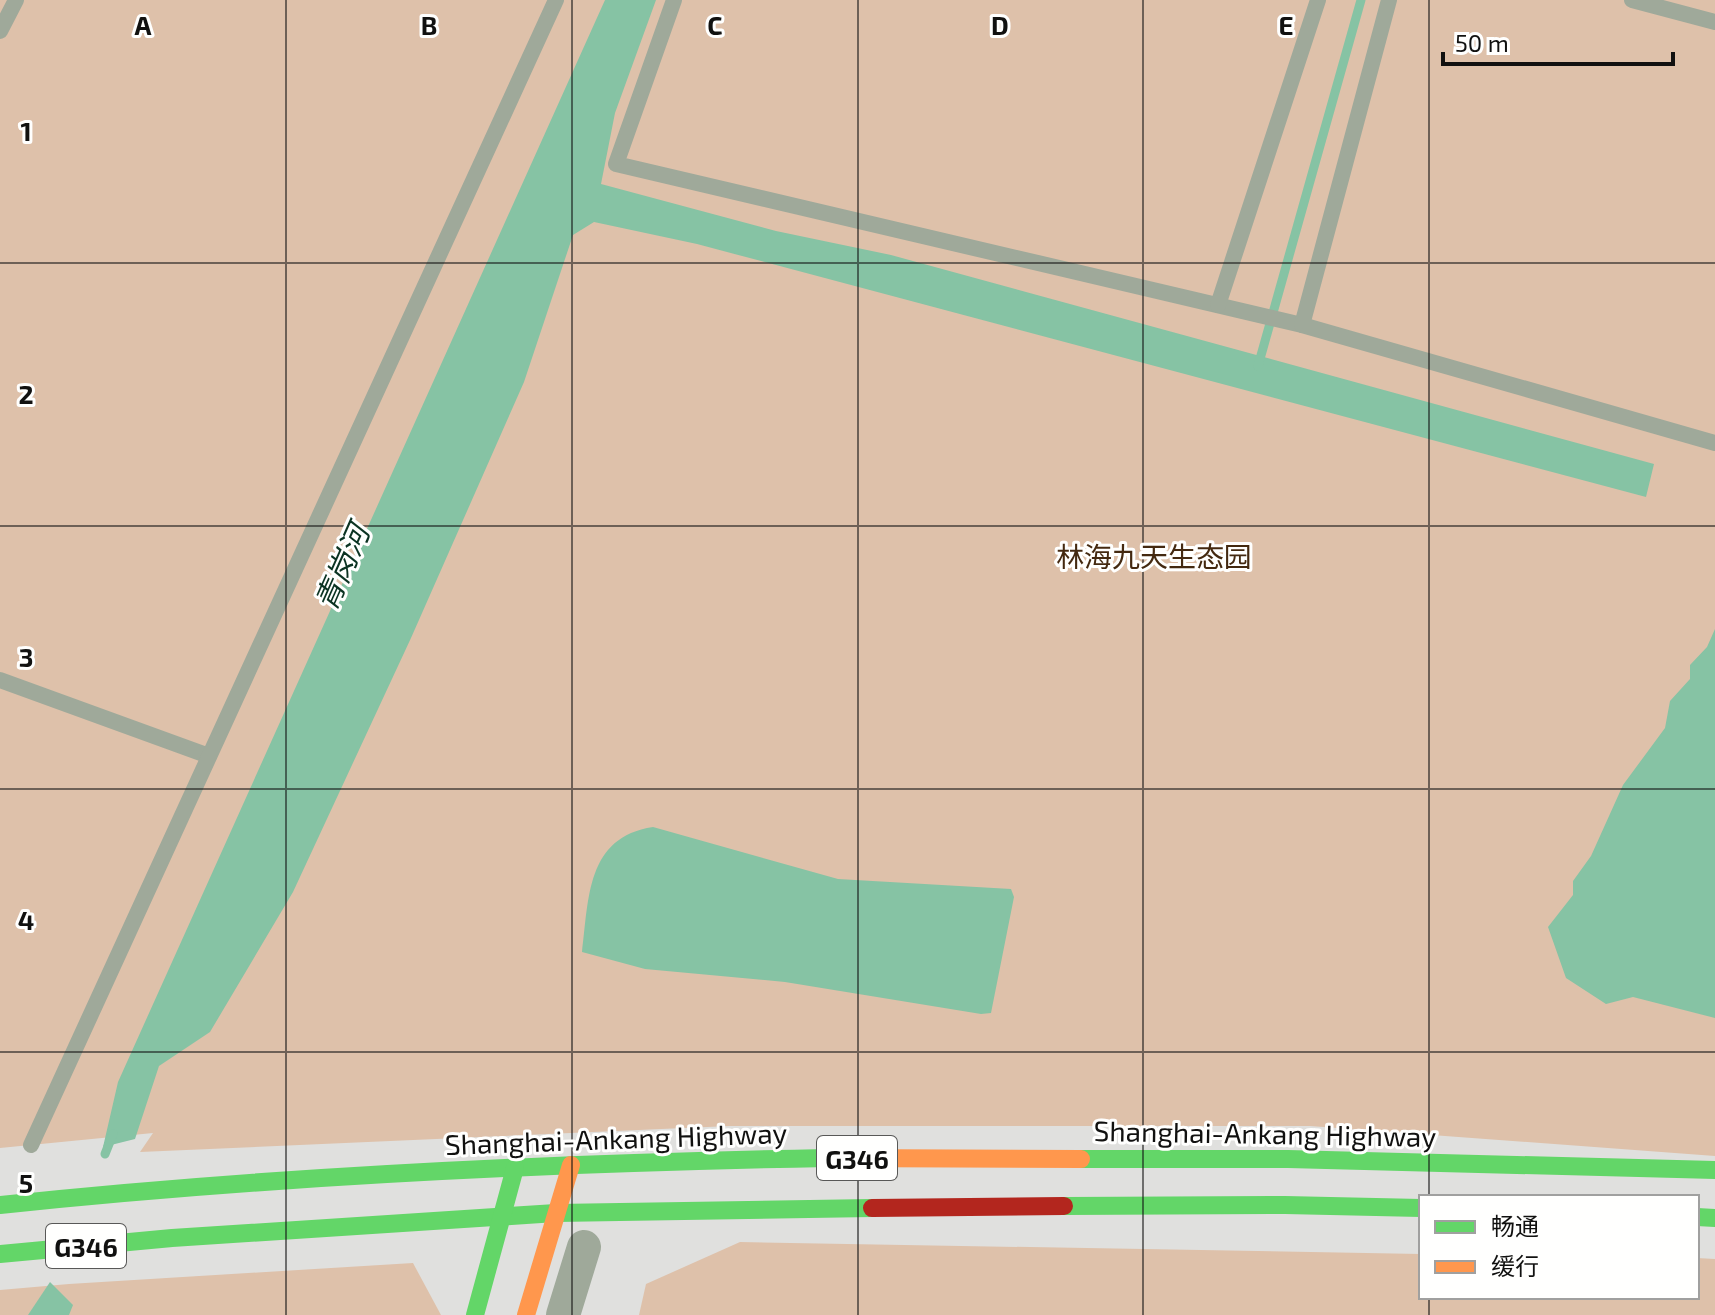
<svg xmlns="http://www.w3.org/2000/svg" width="1715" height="1315" viewBox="0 0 1715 1315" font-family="'Exo 2','Noto Sans SC',sans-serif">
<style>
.green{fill:#dec1aa}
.water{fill:#86c3a4}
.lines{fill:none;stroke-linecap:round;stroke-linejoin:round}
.stream{stroke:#86c3a4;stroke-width:9}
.lane{stroke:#9fa99a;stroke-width:16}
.street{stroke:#9fa99a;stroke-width:34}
.fast{stroke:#63d668;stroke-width:18}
.slow{stroke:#ff974d;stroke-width:18}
.jam{stroke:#b3261e;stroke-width:18}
.grid{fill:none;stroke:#111110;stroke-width:2;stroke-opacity:0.55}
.labels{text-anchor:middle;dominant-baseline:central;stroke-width:6;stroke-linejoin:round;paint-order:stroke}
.shield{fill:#fffffe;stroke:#585857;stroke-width:2}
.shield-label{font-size:26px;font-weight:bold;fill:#111110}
.park-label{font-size:28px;fill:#442910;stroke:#fffffe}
.street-label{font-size:28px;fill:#111110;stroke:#fffffe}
.water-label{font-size:30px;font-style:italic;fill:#0b3322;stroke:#fffffe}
.grid-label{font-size:26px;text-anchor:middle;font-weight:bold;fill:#111110;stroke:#fffffe;stroke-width:6;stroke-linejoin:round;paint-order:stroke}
</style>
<rect width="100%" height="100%" fill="#e0e0de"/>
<!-- green -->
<g class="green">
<polygon points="0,0 1715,0 1715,1156 1310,1126 730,1126 140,1152 153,1133 0,1148"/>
<polygon points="740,1242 1421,1254 1421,1297 1697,1297 1697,1258 1715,1259 1715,1315 639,1315 646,1284"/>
<polygon points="413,1263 441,1315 0,1315 0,1290 69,1284"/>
</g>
<!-- water -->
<g class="water">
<polygon points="605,0 656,0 615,113 601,184 776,231 891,255 1654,464 1646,497 697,244 594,222 573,235 524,382 411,638 293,892 210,1032 159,1066 135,1139 103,1147 118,1082"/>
<polygon points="1715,629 1715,1018 1633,997 1606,1004 1566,978 1548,927 1573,895 1573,881 1591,856 1623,785 1665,728 1670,701 1690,679 1690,665 1707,647"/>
<path d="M653 827 838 879 1011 889 1014 897 991 1013 981 1014 785 982 645 969 582 952C589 899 586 837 653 827Z"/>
<polygon points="50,1282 73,1305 69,1315 28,1315"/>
</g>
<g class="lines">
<!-- stream -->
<g class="stream">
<polyline points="1258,366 1361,0"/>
<polyline points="105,1154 113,1134"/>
</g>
<!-- lane -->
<g class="lane">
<polyline points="674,0 616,164 1302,325"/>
<polyline points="1389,0 1302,325 1715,443"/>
<polyline points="1632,0 1715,22"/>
<polyline points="0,31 16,0"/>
<polyline points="1218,305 1318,0"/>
<polyline points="0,680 209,756"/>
<polyline points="31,1145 556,0"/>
</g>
<!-- street -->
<polyline class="street" points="563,1315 584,1247"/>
<!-- fast -->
<g class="fast">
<polyline points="1081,1159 1288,1159 1715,1170"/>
<path d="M0 1205C274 1176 551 1163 827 1158"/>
<polyline points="1064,1206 1285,1205 1421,1208"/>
<polyline points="1697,1217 1715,1218"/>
<polyline points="0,1254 172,1238 556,1213 872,1208"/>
<polyline points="475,1315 515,1168"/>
</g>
<!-- slow -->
<g class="slow">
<polyline points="827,1158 1081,1159"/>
<polyline points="526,1315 571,1165"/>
</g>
<!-- jam -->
<polyline class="jam" points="872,1208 1064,1206"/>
</g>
<!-- grid -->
<path class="grid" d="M286 0V1315M572 0V1315M858 0V1315M1143 0V1315M1429 0V1197M0 263H1715M0 526H1715M0 789H1715M0 1052H1715M1429 1297V1315"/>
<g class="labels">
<!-- shield labels -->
<g class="shield">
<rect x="817" y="1136" width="80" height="44" rx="6"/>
<rect x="46" y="1224" width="80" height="44" rx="6"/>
</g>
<g class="shield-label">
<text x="857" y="1158">G346</text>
<text x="86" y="1246">G346</text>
</g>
<!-- park labels -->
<g class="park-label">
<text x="1154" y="556">林海九天生态园</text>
</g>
<!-- street labels -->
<g class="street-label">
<text transform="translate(1265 1133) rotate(1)">Shanghai-Ankang Highway</text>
<text transform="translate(616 1138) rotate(-2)">Shanghai-Ankang Highway</text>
</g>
<!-- water labels -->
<g class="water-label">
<text transform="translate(341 567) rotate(-66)">青岗河</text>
</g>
</g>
<g class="grid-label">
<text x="143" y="35">A</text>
<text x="429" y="35">B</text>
<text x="715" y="35">C</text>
<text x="1000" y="35">D</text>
<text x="1286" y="35">E</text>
<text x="26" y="141">1</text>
<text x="26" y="404">2</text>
<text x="26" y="667">3</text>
<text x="26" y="930">4</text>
<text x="26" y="1193">5</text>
</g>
<!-- legend -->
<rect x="1419" y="1195" width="280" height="104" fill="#fffffe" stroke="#a0a09f" stroke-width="2"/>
<rect x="1435" y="1221" width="40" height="12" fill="#63d668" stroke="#a0a09f" stroke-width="2"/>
<text x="1491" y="1235" font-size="24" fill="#111110">畅通</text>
<rect x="1435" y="1261" width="40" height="12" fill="#ff974d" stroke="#a0a09f" stroke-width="2"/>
<text x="1491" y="1275" font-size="24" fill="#111110">缓行</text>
<!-- scale -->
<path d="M1443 52v12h230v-12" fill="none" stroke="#111110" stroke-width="4"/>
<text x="1455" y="52" font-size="24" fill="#111110" stroke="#fffffe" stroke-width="6" paint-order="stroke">50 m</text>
</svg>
